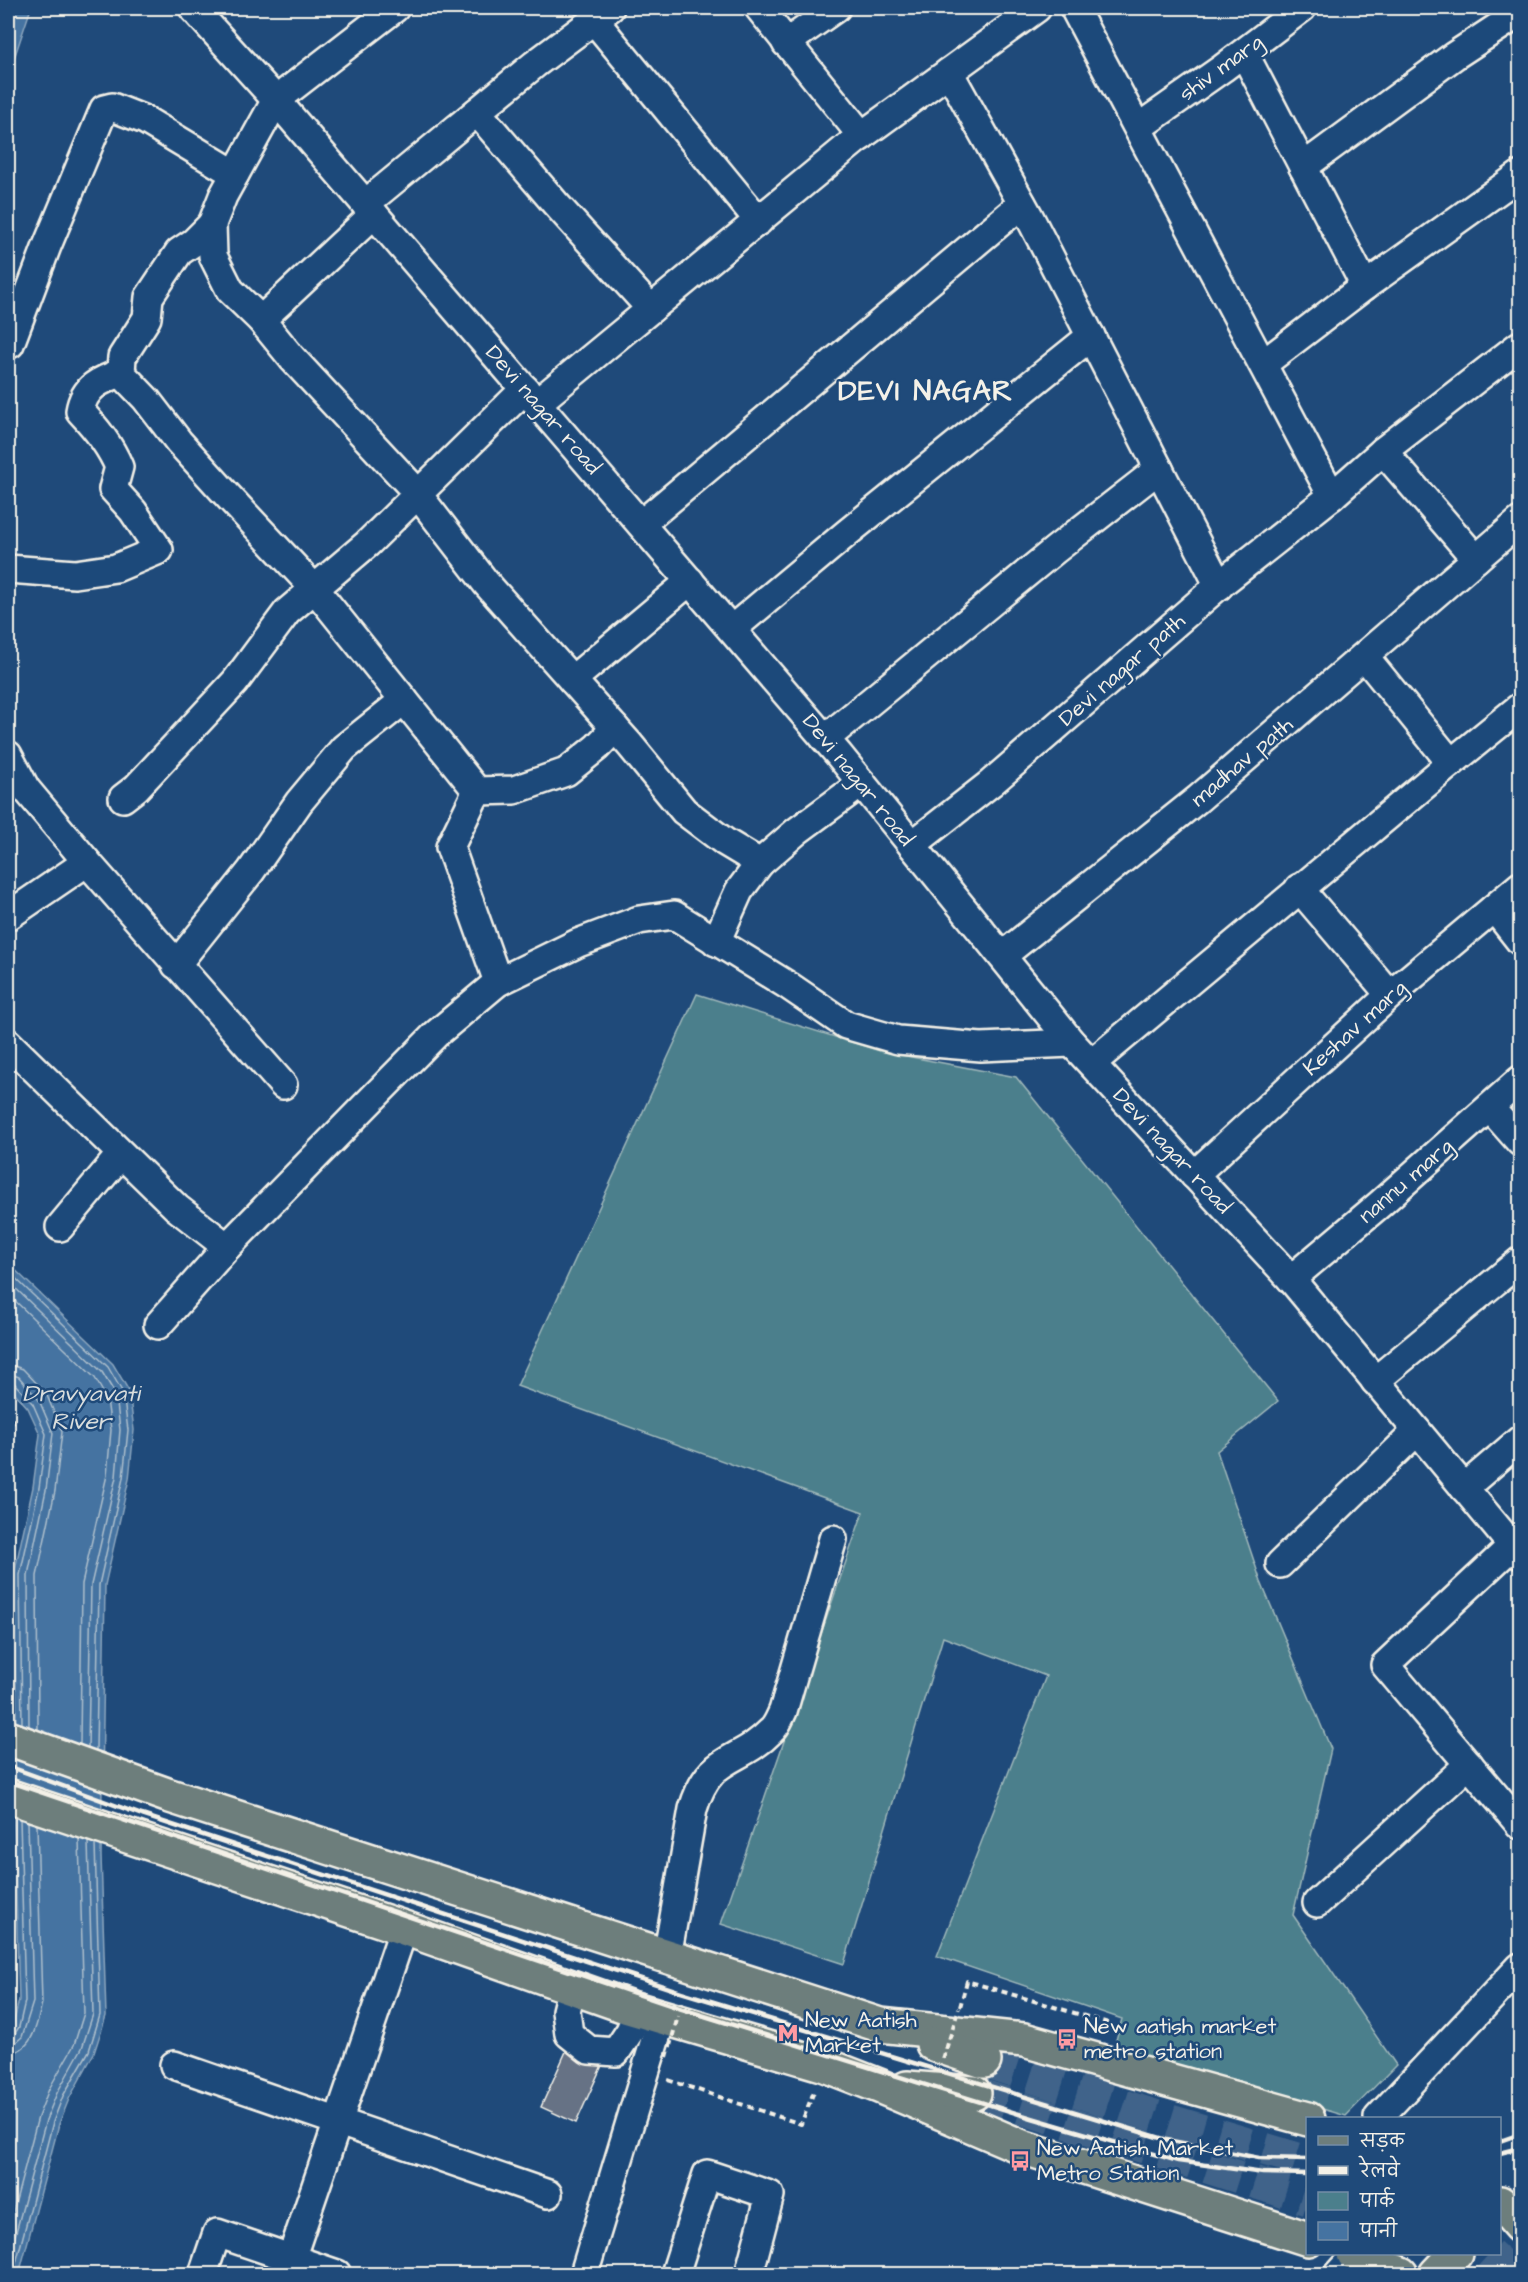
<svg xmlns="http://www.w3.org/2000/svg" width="1528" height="2282" viewBox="0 0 1528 2282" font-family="'Architects Daughter','Playpen Sans Deva',sans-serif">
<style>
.green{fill:#4b7f8c;stroke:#a0b8ba;stroke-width:1.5}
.water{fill:#4573a1;stroke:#8ba5bd;stroke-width:1.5}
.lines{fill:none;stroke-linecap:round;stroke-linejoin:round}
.shore{stroke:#aebfcc;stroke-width:1.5}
.building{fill:#667285;stroke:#f4f1e8;stroke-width:1.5}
.major-tunnel{stroke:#3f638a;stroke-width:33;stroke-dasharray:33 16;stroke-linecap:butt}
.minor-casing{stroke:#f4f1e8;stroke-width:32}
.major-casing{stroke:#f4f1e8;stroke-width:38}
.path{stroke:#f4f1e8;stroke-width:4;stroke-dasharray:6 4.5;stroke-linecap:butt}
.minor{stroke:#1f4a7a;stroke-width:27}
.major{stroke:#6d7e7c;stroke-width:33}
.rail{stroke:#f4f1e8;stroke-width:4.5}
.path-bridge{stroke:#f4f1e8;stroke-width:4;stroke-dasharray:6 4.5;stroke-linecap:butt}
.labels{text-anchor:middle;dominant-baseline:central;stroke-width:5;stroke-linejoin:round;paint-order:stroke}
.street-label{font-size:22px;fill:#f4f1e8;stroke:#1f4a7a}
.poi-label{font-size:22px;fill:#f4f1e8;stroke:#1f4a7a;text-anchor:start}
.water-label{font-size:24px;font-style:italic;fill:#dadedd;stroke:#1f4a7a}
.district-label{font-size:28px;font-weight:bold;letter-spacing:1.5px;fill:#f4f1e8;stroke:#1f4a7a}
</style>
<rect width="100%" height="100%" fill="#1f4a7a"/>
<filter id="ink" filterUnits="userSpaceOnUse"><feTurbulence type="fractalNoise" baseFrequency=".0167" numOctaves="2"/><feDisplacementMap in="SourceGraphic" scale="12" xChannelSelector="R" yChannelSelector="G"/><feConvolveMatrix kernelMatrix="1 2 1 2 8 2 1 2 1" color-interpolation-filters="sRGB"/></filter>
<g filter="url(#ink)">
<!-- green -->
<polygon class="green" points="697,994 880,1051 1016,1077 1278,1401 1217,1451 1261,1582 1331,1749 1293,1915 1396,2065 1346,2116 1114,2047 1122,2019 937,1956 1046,1676 943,1637 844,1964 721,1924 863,1512 517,1386"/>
<!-- water -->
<g class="water">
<polygon points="8,8 31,8 8,76"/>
<polygon points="8,1263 113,1364 129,1391 134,1430 129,1479 105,1585 101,1856 106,2016 94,2053 69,2099 59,2124 21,2267 15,2274 8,2274 8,2035 13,2025 19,2000 14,1825 16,1713 14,1574 33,1487 40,1434 28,1408 8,1385"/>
</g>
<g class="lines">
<!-- shore -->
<g class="shore">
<polyline points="8,1271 108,1367 123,1393 128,1430 123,1478 99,1585 96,1750"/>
<polyline points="8,1281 102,1372 116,1395 120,1430 116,1477 91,1585 88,1748"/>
<polyline points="8,1294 95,1378 107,1399 111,1430 107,1475 82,1584 80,1745"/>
<polyline points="8,1364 23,1369 46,1393 62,1432 55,1491 37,1576 38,1730"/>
<polyline points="8,1373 19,1377 39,1400 53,1433 46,1490 28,1575 29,1727"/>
<polyline points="8,1381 14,1383 33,1404 46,1434 39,1488 20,1575 22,1724"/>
<polyline points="8,2036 14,2035 19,2027 25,2001 20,1819"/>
<polyline points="8,2044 15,2043 22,2037 33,2002 28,1822"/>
<path d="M8 2053C33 2052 37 2024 42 2003L37 1825"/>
<polyline points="8,2231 38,2117 49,2089 74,2045 84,2013 79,1839"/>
<polyline points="8,2262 46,2120 57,2093 82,2048 93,2014 88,1842"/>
<polyline points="11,2274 16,2263 53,2122 63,2096 89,2051 100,2015 95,1844"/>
</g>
</g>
<!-- building -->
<polygon class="building" points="568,2047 603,2063 576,2123 541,2107"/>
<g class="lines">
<!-- major-tunnel -->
<g class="major-tunnel">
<polyline points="984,2061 1170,2121 1308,2162"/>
<polyline points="974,2093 1308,2199"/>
<polyline points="1489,2254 1511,2274"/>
</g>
<!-- minor casing -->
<g class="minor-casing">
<g id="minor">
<polyline points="193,8 276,100 839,755 1072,1043 1291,1279 1520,1555"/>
<polyline points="395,8 276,100 223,196 212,224 213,256 230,290 261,320 292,358 412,487 486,583 630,745 684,811 725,842 760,863 797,831 862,783"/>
<polyline points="759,8 862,136"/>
<polyline points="1074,8 1332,496 1383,451 1520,345"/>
<polyline points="594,20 759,221"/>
<polyline points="786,43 836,8"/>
<polyline points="1244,53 1365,286 1520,175"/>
<polyline points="949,72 1029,216 1219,586"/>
<polyline points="477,112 555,203 651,309"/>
<polyline points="1139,127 1223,68 1302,8"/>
<polyline points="1303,167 1454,56 1515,16"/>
<polyline points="365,204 535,64 610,8"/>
<polyline points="212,224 194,242 179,252 149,297 147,318 122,357 121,373 146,399 179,442 227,495 315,589 477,791 450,847 498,982"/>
<polyline points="261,320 374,214"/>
<polyline points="10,344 47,246 104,109 112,107 145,120 235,174"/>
<polyline points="1263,364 1365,286"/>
<polyline points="537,403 857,139 1037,8"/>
<polyline points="1383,451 1476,559 1520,521"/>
<polyline points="641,524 1022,204"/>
<path d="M8 569 75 574 116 568 159 550 133 511 113 489 119 467C110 445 96 428 80 411 84 387 100 380 121 373"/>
<polyline points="732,629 847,533 1091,336"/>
<polyline points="572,680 690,581"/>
<polyline points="825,739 1055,550 1159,469"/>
<polyline points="8,755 26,789 87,862 283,1085"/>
<polyline points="1451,763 1520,707"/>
<polyline points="477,791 514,790 566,772 597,747 615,728"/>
<polyline points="123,798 136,788 235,682 287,612 367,544 525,389"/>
<polyline points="912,845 991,783 1223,582 1332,496"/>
<polyline points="1299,888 1390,995"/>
<polyline points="1494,908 1520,941"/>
<polyline points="8,916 87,862"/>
<polyline points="716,942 739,891 760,863"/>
<polyline points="1002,956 1198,799 1476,559"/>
<polyline points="176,965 251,871 299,802 344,748 404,700"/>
<polyline points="8,1043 177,1208 227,1247"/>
<polyline points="1092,1063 1451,763 1365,657"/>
<polyline points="1490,1108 1520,1142"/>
<polyline points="1194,1175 1390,995 1520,886"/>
<polyline points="60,1227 121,1154"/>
<polyline points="1291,1279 1380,1204 1520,1080"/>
<polyline points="158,1325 227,1247 365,1106 436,1034 498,982 578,943 639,920 674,915 789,986 846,1025 898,1040 981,1047 1072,1043"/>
<polyline points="1375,1381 1520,1261"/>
<polyline points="1464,1488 1520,1440"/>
<polyline points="1513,1545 1385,1665 1520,1825"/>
<polyline points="1280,1564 1417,1431"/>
<polyline points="1317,1903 1469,1764"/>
<path d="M667 1957 693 1809C710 1752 738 1765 771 1731 777 1726 780 1717 783 1711L833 1539"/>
<polyline points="572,1987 566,2011 569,2034 589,2050 616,2052 630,2031 638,2010"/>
<polyline points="174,2065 548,2194"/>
<polyline points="1378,2118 1520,1967"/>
<polyline points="291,2259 404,1928"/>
<polyline points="203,2274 217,2233 337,2274"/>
<polyline points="584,2274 662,2017"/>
<polyline points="675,2274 707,2174 770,2195 749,2274"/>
<polyline points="1338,2274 1356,2254"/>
</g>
</g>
<!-- major casing -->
<g class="major-casing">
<g id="major">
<polyline points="8,1738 167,1795 880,2025 1024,2040 1308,2119"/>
<polyline points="8,1796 404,1928 628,2007 825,2065 879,2086 1022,2147 1308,2239"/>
<polyline points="933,2044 984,2061"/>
<polyline points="907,2088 974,2093"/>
<polyline points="1500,2203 1520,2226"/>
<polyline points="1354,2254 1401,2274"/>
<polyline points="1436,2274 1455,2254"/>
</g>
</g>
<!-- path -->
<g class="path">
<path d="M8 1409C19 1425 10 1449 8 1468"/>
<polyline points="960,2007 967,1981 1108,2023 1105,2036"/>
<polyline points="668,2080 801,2124 815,2089"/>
</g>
<!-- minor -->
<use href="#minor" class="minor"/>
<!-- major -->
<use href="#major" class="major"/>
<!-- rail -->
<g class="rail">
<polyline points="8,1766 142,1815 681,1992 1167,2140 1259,2158 1308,2159"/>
<polyline points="8,1781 682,2009 1032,2118 1178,2161 1263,2173 1308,2174"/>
<polyline points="1500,2141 1520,2134"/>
<polyline points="1500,2153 1520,2148"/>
</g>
<!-- path-bridge -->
<g class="path-bridge">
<polyline points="667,2057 678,2016"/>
<polyline points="943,2059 959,2008"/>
</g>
</g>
</g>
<!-- icons -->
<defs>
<g id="metro-bare" transform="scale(1.62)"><path d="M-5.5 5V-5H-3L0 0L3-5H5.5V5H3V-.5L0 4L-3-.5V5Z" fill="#ff9aa2" stroke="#1f4a7a" stroke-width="2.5" paint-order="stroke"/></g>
<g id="bus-bare" transform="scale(1.62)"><path d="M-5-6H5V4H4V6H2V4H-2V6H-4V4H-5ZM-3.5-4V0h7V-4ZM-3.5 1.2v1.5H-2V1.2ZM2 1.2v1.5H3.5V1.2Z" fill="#ff9aa2" stroke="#1f4a7a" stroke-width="2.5" paint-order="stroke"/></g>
</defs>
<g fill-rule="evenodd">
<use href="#metro-bare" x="788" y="2033"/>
<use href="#bus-bare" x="1067" y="2039"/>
<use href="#bus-bare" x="1020" y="2161"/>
</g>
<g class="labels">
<!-- street labels -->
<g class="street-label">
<text transform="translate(1221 68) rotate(-36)">shiv marg</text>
<text transform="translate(543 410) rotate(49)">Devi nagar road</text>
<text transform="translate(1122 670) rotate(-41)">Devi nagar path</text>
<text transform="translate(1242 762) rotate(-40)">madhav path</text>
<text transform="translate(858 780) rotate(51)">Devi nagar road</text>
<text transform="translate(1355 1028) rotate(-42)">Keshav marg</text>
<text transform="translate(1172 1151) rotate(47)">Devi nagar road</text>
<text transform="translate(1406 1181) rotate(-41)">nannu marg</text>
</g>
<!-- poi labels -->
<g class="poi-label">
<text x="805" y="2020">New Aatish<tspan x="805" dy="25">Market</tspan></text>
<text x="1084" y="2026">New aatish market<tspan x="1084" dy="25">metro station</tspan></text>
<text x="1037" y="2148">New Aatish Market<tspan x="1037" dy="25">Metro Station</tspan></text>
</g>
<!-- water labels -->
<g class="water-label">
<text x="81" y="1394">Dravyavati<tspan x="81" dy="28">River</tspan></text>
</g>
<!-- district labels -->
<g class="district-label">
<text x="926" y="391">DEVI NAGAR</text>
</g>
</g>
<!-- margin -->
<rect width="1528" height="2282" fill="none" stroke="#1f4a7a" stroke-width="30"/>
<rect x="15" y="15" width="1498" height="2252" fill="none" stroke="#f4f1e8" stroke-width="2" filter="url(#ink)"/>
<!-- legend -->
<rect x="1306" y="2117" width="195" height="138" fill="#1f4a7a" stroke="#748da6" stroke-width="1.5"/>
<rect x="1318" y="2136" width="30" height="9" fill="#6d7e7c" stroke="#748da6" stroke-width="1.5"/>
<text x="1360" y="2147" font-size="18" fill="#f4f1e8">सड़क</text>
<rect x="1318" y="2166" width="30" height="9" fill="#f4f1e8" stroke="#748da6" stroke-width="1.5"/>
<text x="1360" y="2177" font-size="18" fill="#f4f1e8">रेलवे</text>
<rect x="1318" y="2192" width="30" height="18" fill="#4b7f8c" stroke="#748da6" stroke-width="1.5"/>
<text x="1360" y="2207" font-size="18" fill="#f4f1e8">पार्क</text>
<rect x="1318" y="2222" width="30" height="18" fill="#4573a1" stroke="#748da6" stroke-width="1.5"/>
<text x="1360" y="2237" font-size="18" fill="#f4f1e8">पानी</text>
</svg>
